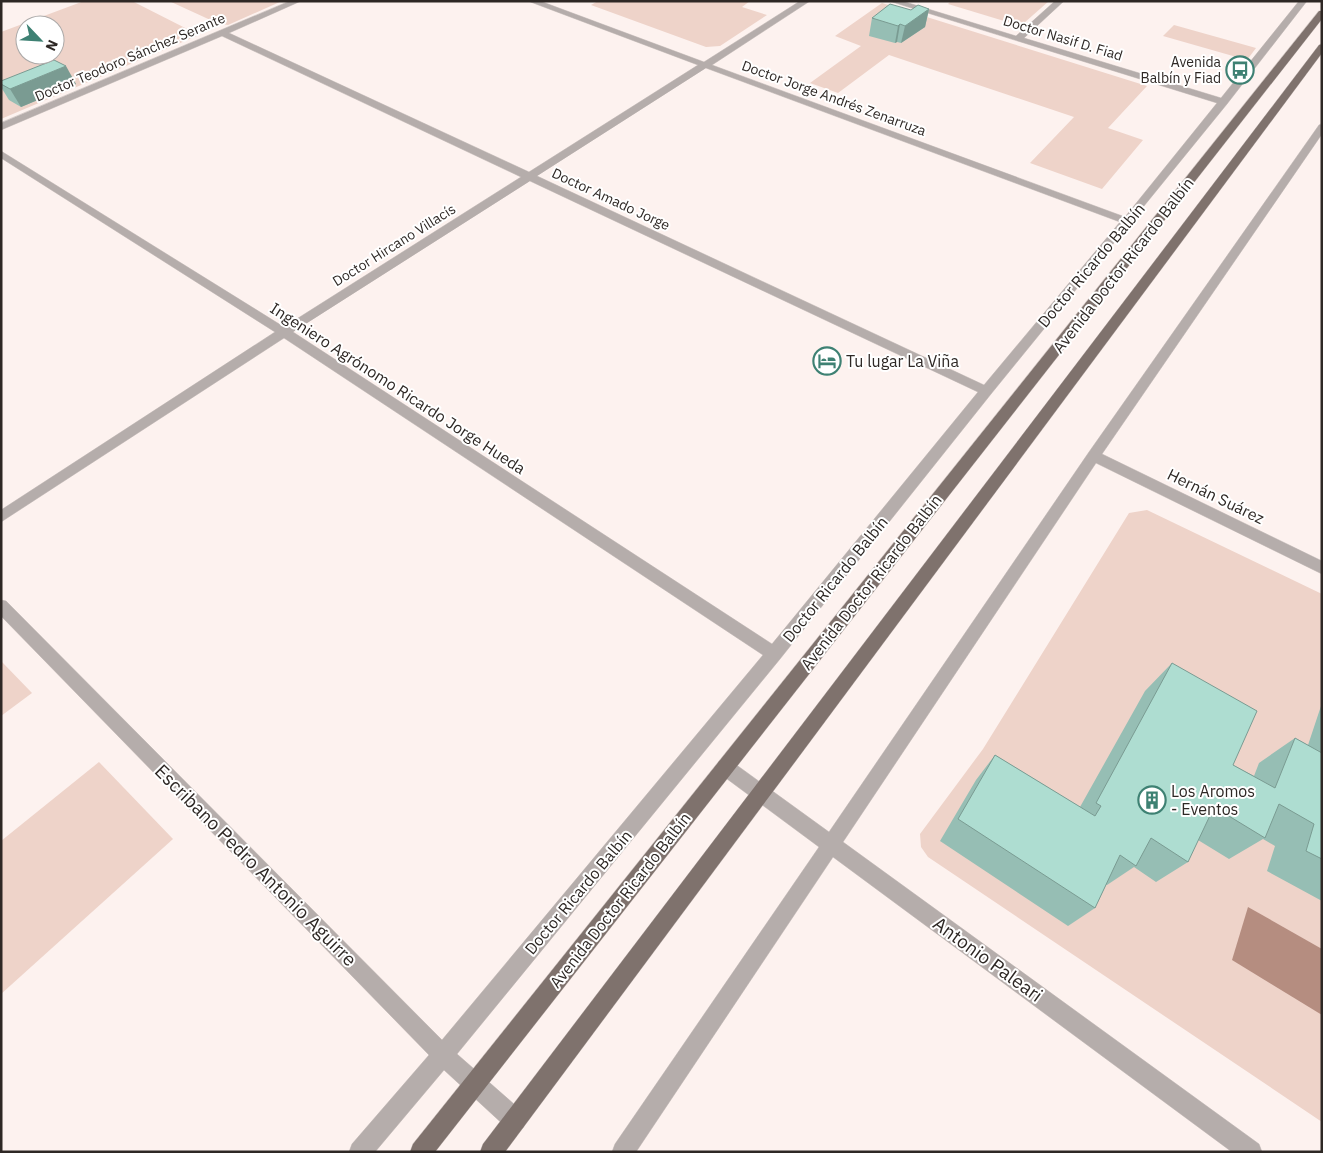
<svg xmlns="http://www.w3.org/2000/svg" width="1323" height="1153" viewBox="0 0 1323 1153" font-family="'IBM Plex Sans',sans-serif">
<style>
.green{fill:#eed3c9;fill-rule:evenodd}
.water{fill:#b58d80}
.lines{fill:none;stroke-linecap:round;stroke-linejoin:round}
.minor-casing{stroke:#d8cecb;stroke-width:1}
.major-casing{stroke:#d8cecb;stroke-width:1}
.minor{fill:#b5adab;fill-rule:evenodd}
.major{fill:#7f726d;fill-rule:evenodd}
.wall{fill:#96beb4}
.shaded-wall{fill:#7a9b92}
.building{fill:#aeddd1;stroke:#7a9b92}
.labels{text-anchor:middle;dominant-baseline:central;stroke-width:4;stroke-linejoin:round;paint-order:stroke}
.far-street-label{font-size:14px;fill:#2e2825;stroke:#fff}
.far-poi-label{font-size:14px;fill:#2e2825;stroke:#fff;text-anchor:end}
.street-label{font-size:16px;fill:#2e2825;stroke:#fff}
.poi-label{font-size:16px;fill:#2e2825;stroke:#fff;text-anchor:start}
.near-street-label{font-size:19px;fill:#2e2825;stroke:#fff}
</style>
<rect width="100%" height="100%" fill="#fdf2ef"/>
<!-- green -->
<g class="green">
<path d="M84 1H132L199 35 1 119V32ZM25 25H55V55H25Z"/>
<polygon points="169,1 282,1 228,25 217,23"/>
<polygon points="598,1 750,1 742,7 767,15 720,46 706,47 591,5"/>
<polygon points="951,1 1049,1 1024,23 1014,24 948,4"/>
<polygon points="882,3 1147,86 1108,128 1143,140 1102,189 1030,163 1074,117 889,55 838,93 810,83 861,46 835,36"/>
<polygon points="1174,25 1256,48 1247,60 1163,36"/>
<polygon points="1147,510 1322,594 1322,1122 928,857 921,847 920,834 983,749 1129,513"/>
<polygon points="1,661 32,693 1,716"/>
<polygon points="99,762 173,839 1,994 1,841"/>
</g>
<!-- water -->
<polygon class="water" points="1248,907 1322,949 1322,1015 1232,960"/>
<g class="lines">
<!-- minor casing -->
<g class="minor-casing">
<g id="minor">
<path d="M290 1H301L229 33 529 172 698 65 528 1H540L704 62 800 1H810L712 65 1125 217 1217 103 889 1H902L1016 36 1055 1H1064L1024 38 1221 98 1299 1H1307L1227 104 991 394 780 659 457 1054 523 1112 526 1120 523 1128 515 1131 507 1128 444 1070 375 1152H349L352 1144 429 1055 1 616V600L6 601 442 1040 763 655 284 338 1 522V510L275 332 1 158V151L284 327 521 177 222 36 1 130V123ZM706 68 1120 222 984 385 537 176ZM530 181 978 392 772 644 293 332Z"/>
<polygon points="1322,124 1322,134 1102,454 1322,561 1322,574 1096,463 843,842 1259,1144 1262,1152 1232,1152 833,857 636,1152 612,1152 615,1144 819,847 719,773 716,767 719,761 725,759 731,761 829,832 1089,452 1319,125"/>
</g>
</g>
<!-- major casing -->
<g class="major-casing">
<g id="major">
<polygon points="1319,11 1322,11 1322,19 435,1152 410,1152 413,1144"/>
<polygon points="1322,44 1322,53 505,1152 480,1152 483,1144 1319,45"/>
</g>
</g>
<!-- minor -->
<use href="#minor" class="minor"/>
<!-- major -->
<use href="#major" class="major"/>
</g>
<!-- wall -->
<g class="wall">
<polygon points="929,9 925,27 901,43 897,42 895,43 869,36 872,18 911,10"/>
<polygon points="1,81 76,84 21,107 9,100 1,87"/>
<polygon points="1172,663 1233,765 1254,776 1259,763 1295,738 1308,745 1322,703 1322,901 1267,871 1275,846 1263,839 1229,859 1198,840 1188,862 1156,882 1134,867 1107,885 1106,885 1095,908 1068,926 940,841 976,780 995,755 1080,807 1145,691"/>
</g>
<!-- shaded-wall -->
<g class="shaded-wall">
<polygon points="929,9 925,27 901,43 905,26"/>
<polygon points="900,24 897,42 895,43 898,26"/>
<polygon points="66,66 76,84 21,107 10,89"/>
</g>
<!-- building -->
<g class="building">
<polygon points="890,4 911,10 918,5 929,9 905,26 900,24 898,26 872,18"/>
<polygon points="54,60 66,66 10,89 1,84 1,81"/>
<polygon points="1172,663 1257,711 1233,765 1275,788 1295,738 1322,753 1322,859 1306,851 1314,824 1279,804 1265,838 1214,807 1188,862 1151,838 1136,866 1120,855 1095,908 958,819 995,755 1095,816 1101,806 1096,803"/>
</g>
<!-- icons -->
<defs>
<g id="bus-ring" transform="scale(1.4375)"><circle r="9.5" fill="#fff" stroke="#3e8173" stroke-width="1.5"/><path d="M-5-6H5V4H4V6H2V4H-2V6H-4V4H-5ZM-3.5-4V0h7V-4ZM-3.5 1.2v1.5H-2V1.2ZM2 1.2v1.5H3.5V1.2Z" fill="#3e8173"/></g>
<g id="hotel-ring" transform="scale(1.4375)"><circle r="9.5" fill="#fff" stroke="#3e8173" stroke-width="1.5"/><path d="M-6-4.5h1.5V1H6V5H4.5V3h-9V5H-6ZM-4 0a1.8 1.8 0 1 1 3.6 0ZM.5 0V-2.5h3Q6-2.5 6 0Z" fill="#3e8173"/></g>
<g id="building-ring" transform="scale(1.4375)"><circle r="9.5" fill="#fff" stroke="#3e8173" stroke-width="1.5"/><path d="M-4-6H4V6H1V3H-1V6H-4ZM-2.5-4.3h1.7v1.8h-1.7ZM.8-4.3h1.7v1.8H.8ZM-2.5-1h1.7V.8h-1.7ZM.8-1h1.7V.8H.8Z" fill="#3e8173"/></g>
</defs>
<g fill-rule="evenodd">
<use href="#bus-ring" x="1240" y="70"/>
<use href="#hotel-ring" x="827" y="361"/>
<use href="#building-ring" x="1152" y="800"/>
</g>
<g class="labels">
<!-- far-street labels -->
<g class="far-street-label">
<text transform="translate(1063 38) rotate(17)">Doctor Nasif D. Fiad</text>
<text transform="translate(130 57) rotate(-23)">Doctor Teodoro Sánchez Serante</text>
<text transform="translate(834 98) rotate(20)">Doctor Jorge Andrés Zenarruza</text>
<text transform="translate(611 199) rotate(25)">Doctor Amado Jorge</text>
<text transform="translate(394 245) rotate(-32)">Doctor Hircano Villacís</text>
</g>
<!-- far-poi labels -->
<g class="far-poi-label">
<text x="1221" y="62">Avenida<tspan x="1221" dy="16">Balbín y Fiad</tspan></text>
</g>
<!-- street labels -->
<g class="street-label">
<text transform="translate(1091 265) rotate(-50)">Doctor Ricardo Balbín</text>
<text transform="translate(1123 265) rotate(-52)">Avenida Doctor Ricardo Balbín</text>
<text transform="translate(398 388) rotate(33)">Ingeniero Agrónomo Ricardo Jorge Hueda</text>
<text transform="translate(1216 496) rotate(26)">Hernán Suárez</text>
<text transform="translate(835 579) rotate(-51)">Doctor Ricardo Balbín</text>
<text transform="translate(871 582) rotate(-52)">Avenida Doctor Ricardo Balbín</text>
<text transform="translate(578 892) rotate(-50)">Doctor Ricardo Balbín</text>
<text transform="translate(620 900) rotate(-52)">Avenida Doctor Ricardo Balbín</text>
</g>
<!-- poi labels -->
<g class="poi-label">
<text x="846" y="361">Tu lugar La Viña</text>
<text x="1171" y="791">Los Aromos<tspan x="1171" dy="18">- Eventos</tspan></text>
</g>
<!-- near-street labels -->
<g class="near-street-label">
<text transform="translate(256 865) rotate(45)">Escribano Pedro Antonio Aguirre</text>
<text transform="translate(988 959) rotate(36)">Antonio Paleari</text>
</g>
</g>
<!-- border -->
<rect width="1323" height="1153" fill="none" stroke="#2e2825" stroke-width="5"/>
<!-- north arrow -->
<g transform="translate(40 40) rotate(115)"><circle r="24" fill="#ffffff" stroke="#aba9a8"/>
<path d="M0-4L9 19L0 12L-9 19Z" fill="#3e8173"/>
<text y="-8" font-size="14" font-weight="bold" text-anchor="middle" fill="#2e2825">N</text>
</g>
</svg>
